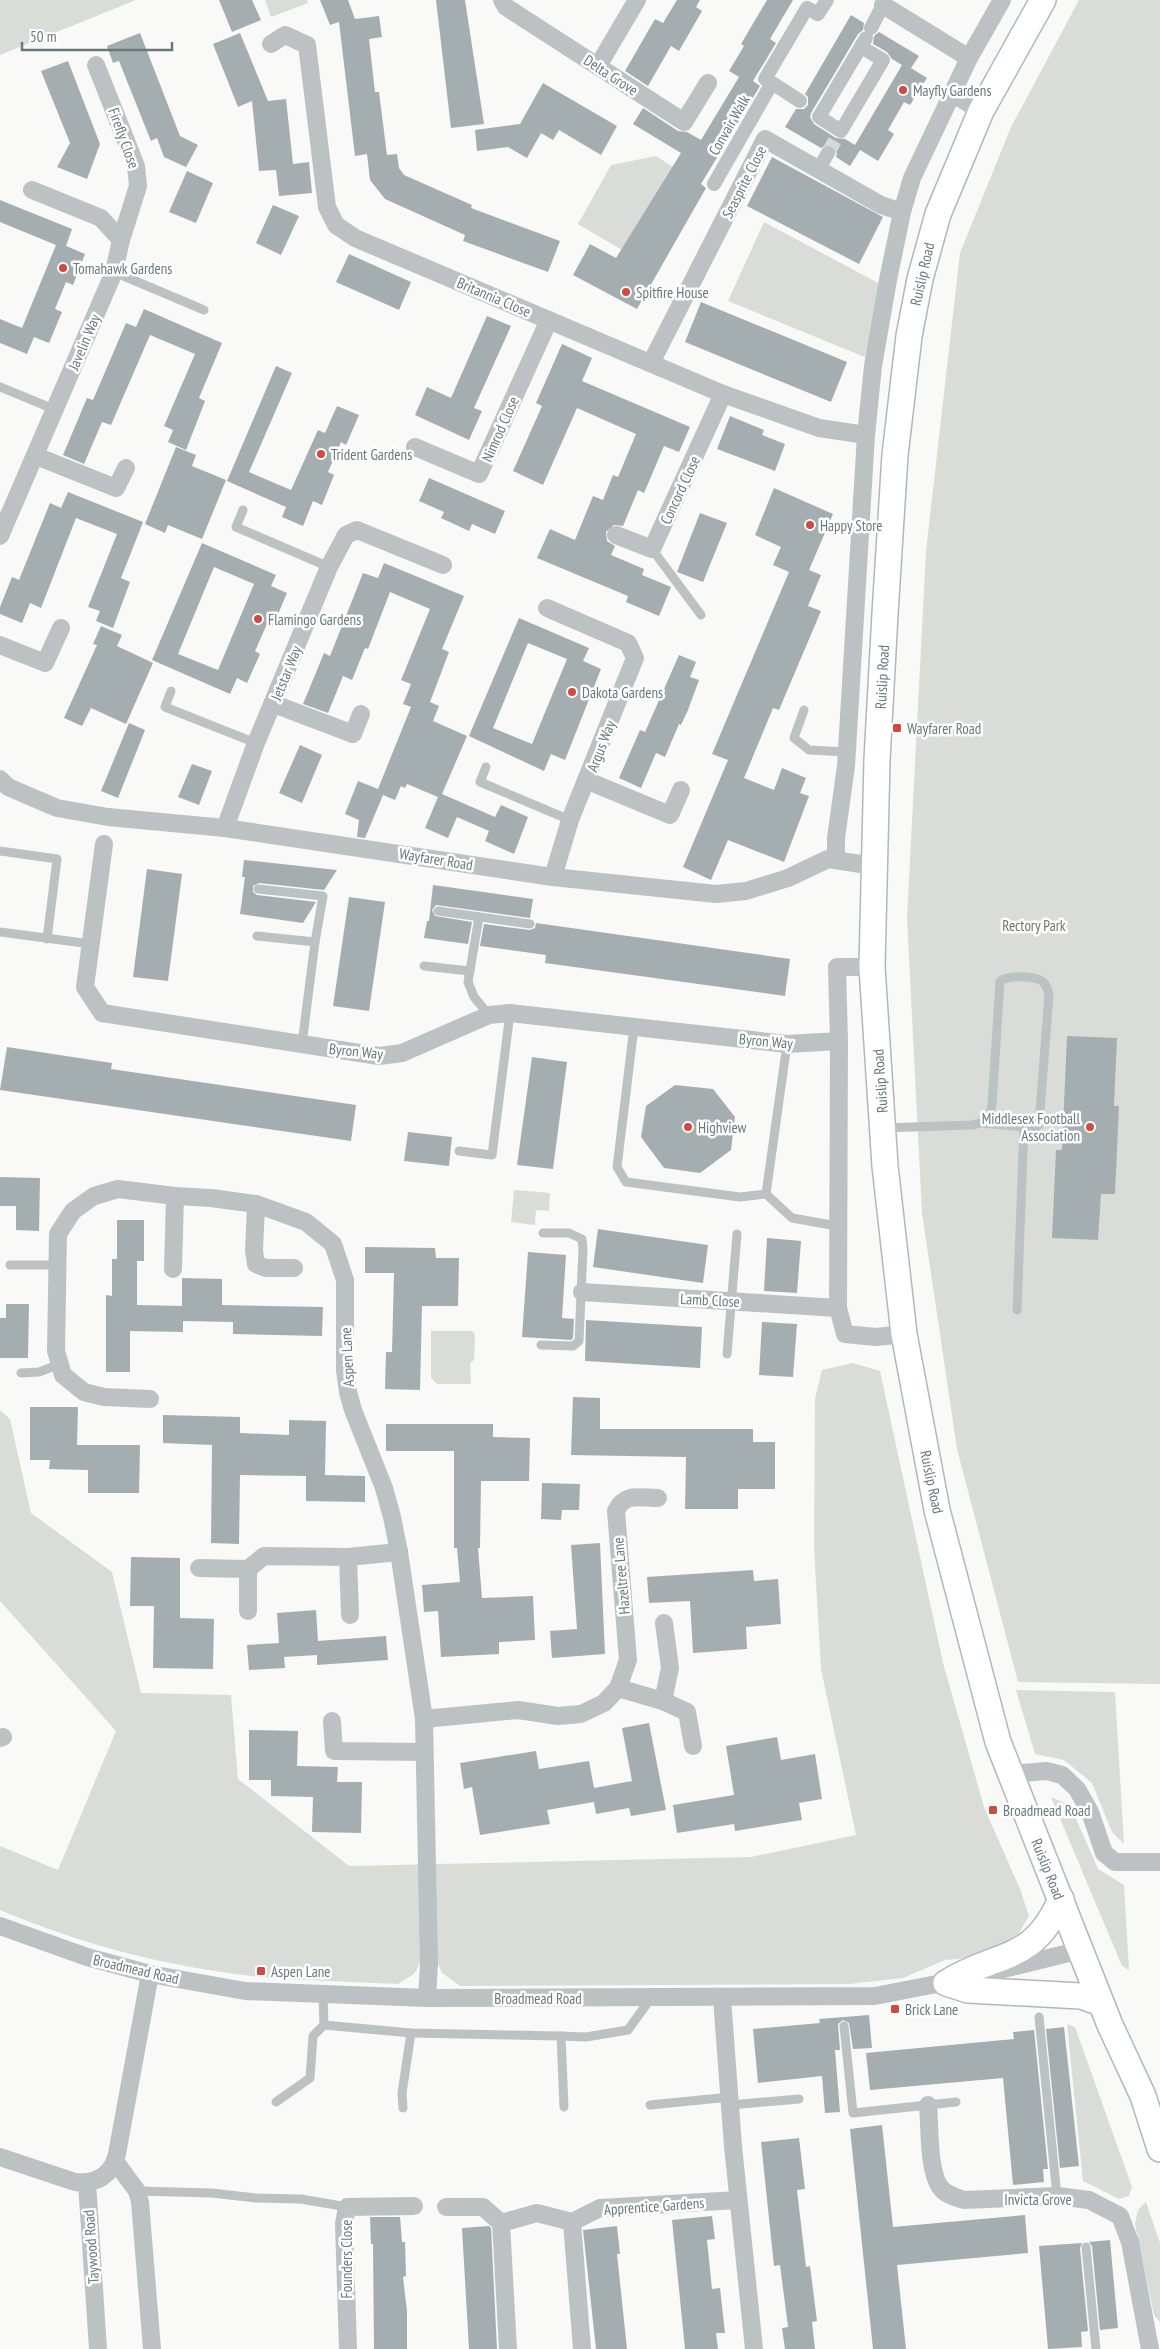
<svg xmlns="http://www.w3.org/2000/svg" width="1160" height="2349" viewBox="0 0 1160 2349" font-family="'PT Sans Narrow',sans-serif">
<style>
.green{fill:#daddd7}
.building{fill:#a4aeb1;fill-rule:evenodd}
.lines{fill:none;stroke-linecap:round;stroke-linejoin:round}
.pedestrian-tunnel{stroke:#d4d9d9;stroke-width:14;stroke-dasharray:14 7;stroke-linecap:butt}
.secondary-casing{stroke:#b1b8bb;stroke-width:28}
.service{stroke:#bcc2c4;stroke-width:9}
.pedestrian{stroke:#bcc2c4;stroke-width:14}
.minor{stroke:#bcc2c4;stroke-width:18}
.secondary{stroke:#fff;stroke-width:25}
.poi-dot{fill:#cf4a41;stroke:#fff;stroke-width:2}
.labels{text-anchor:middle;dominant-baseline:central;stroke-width:5;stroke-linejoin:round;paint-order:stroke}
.street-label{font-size:15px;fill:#67797e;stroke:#fff}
.poi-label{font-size:15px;fill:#67797e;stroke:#fff;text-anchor:start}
.park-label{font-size:15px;fill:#6c7766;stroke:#fff}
</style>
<rect width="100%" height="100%" fill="#f9f9f7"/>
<!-- green -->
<g class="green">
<polygon points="0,0 136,0 0,55"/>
<polygon points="265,0 307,0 308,3 271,17"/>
<polygon points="1079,0 1160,0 1160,1684 1018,1682 957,1449 922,1213 907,918 926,551 960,253 1011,127"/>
<polygon points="656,156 673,167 622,250 578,224 611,165"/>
<polygon points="764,222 882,285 867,358 728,301"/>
<polygon points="514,1190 550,1193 549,1211 536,1210 535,1225 511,1222"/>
<polygon points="431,1331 472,1331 475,1334 474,1360 470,1363 471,1384 437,1384 431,1378"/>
<path d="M853 1363 880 1371 943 1663 984 1807 1020 1889 1029 1916 1019 1933 982 1957 945 1960 903 1978 849 1984 460 1986 442 1973 430 1945 414 1974 398 1984C360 1982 322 1981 284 1979 188 1972 89 1948 0 1910V1846L58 1870 116 1731 0 1601V1410L10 1419 31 1513 112 1572 141 1693 231 1695 238 1779 349 1866 751 1857 856 1835 821 1669 814 1548 815 1399 822 1370Z"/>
<polygon points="1016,1690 1115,1692 1124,1844 1112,1832 1092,1783 1064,1760 1035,1754"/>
<polygon points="1051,1797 1070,1805 1098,1869 1124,1885 1129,1970 1122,1966"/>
<polygon points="1067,2024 1075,2027 1132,2187 1129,2196 1119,2199 1083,2181"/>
<polygon points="1146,2202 1160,2243 1160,2322 1154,2315 1135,2224 1138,2210"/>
</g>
<!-- building -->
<g class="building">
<polygon points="219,0 252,0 261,20 232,32"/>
<polygon points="320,0 348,0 355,19 379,16 382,37 369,39 375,92 379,92 387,155 397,154 399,168 404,175 472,205 471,208 560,241 548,272 463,241 465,235 385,199 370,180 367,154 355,156 339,22 330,25"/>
<polygon points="436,0 465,0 484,124 451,128"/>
<polygon points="677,0 700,0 696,7 702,11 679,51 671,46 648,86 625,71 655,19 663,23"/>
<polygon points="767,0 793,0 770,39 776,43 753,81 760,86 701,184 706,188 637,309 573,275 590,244 616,258 681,153 633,124 643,108 678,131 687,132 701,140 739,77 729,71 744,46 741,44"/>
<polygon points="851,15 864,23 863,30 858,34 811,113 810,117 814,124 836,138 845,139 855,145 902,65 892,59 887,52 873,44 874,36 879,32 919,56 911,68 927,78 910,105 904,102 888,130 894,134 878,161 860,150 850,166 836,157 837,153 833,146 828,144 821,148 785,127 796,109 804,109 808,105 808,97 805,94"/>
<polygon points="140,33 180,136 198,145 186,167 164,157 157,138 151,141 119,61 113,63 107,46"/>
<polygon points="240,33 268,101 286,99 293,164 309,162 312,193 279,196 276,170 259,171 252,101 238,107 213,44"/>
<polygon points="68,61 100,144 87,179 57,167 70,143 41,71"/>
<polygon points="543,83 617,126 601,155 559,130 553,140 541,133 527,158 508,147 477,151 475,130 520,124"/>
<polygon points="772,157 883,217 859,264 747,206"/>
<polygon points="187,171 213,183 196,223 169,212"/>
<polygon points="0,200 72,229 66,246 85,254 73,285 66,282 55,309 62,312 49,343 34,337 27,354 0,343 0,319 22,328 56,245 0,222"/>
<polygon points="273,205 299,216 281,255 256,243"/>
<polygon points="349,254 411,282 399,310 336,282"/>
<polygon points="701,302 847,362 831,402 685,342"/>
<polygon points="144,309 222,343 199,398 205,401 186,450 168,442 173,430 164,426 195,354 150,335 111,425 102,422 84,464 63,455 87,398 93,400 126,323 136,327"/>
<polygon points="487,316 511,326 474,408 482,411 469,440 415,415 427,387 451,398"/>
<polygon points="562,344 592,358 582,381 690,427 679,452 664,446 644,493 638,490 623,526 614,525 606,532 607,541 615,546 611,555 644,569 642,575 671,587 659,616 626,602 628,596 537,558 550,529 575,540 593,496 603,500 613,475 618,477 636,434 577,408 543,485 513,471 542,406 536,403"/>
<polygon points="276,366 292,373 249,472 291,490 318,430 325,433 337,406 359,415 346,445 341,442 328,472 334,475 322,505 313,501 303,526 282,517 286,507 227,481"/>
<polygon points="730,416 764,430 762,435 785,444 775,471 717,449"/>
<polygon points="176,447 196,455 192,466 226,480 202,539 168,525 165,533 145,524"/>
<polygon points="429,478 505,511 495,534 472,524 469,531 441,518 444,512 419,501"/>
<polygon points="774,488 833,514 809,570 821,575 808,606 821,611 779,710 773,708 744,778 774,790 782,768 806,778 800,793 809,796 784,862 728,840 711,880 683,867 728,760 712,754 789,572 773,565 781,547 755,535"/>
<polygon points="68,492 143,522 121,578 130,582 113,628 96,621 100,611 88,607 117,534 76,518 41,608 30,603 22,623 0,614 0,607 12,577 19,580 50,503 61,508"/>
<polygon points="700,513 727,523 703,582 677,572"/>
<path d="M202 543 276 575 271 586 287 593 273 626 267 624 255 651 260 654 247 683 237 678 230 694 152 660ZM214 567 254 584 218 670 178 654Z"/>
<polygon points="384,563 464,596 442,649 449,652 430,702 439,706 433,721 467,736 442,794 495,817 501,805 528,817 514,854 485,841 489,831 457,817 448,838 425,828 438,797 407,784 405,788 401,786 395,800 383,795 365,838 357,837 359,820 345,814 358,781 378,789 411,707 403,704 411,684 401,680 430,609 390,592 368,649 365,648 352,680 343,676 328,713 303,704 324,653 330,656 363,573 378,578"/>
<path d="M519 618 589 648 583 661 601 669 565 760 551 754 544 771 469 736ZM528 643 567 659 532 744 493 728Z"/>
<polygon points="101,626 122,635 117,646 153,663 126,724 91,708 82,726 64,718 97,645 93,644"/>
<polygon points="679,655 696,662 690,677 699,680 688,710 681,725 679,724 665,757 656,753 641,788 619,778 640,730 645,732"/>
<polygon points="129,723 145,730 118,798 101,791"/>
<polygon points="300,745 322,755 302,803 279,793"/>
<polygon points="192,764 212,771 199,805 178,797"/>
<polygon points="244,860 337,870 324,890 259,883 253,886 253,892 257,895 316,902 303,923 240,914 245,877 242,877"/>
<polygon points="147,869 182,874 168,981 133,977"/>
<polygon points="433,885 533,899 530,918 436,905 432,910 435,916 472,922 468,944 424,938 427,921 429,921"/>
<polygon points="349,897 385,902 369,1011 333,1006"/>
<polygon points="536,923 790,959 785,996 545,963 546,955 480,946 484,924 530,930 535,928"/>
<polygon points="1067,1036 1117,1038 1114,1106 1119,1106 1115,1194 1101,1194 1098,1240 1052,1238 1056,1150 1062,1150"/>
<polygon points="7,1047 112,1063 111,1069 356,1105 351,1141 0,1090"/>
<polygon points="532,1057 567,1062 553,1169 517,1165"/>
<polygon points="675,1085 713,1089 735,1117 731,1150 700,1173 664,1168 641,1137 646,1106"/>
<polygon points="408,1132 452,1137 449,1166 404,1161"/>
<polygon points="0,1177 40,1178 39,1231 16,1230 16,1206 0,1206"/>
<polygon points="117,1220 144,1220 144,1261 137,1261 137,1305 182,1306 182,1278 222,1279 222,1305 323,1307 322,1336 233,1334 233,1322 183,1321 183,1332 130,1331 130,1372 106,1372 106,1295 112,1296 112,1259 117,1259"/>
<polygon points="598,1229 708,1245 703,1283 593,1267"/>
<polygon points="767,1238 801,1241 797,1293 764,1291"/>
<polygon points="365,1247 435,1248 436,1258 459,1258 458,1306 422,1306 420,1390 385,1389 386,1352 392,1352 394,1273 365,1273"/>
<polygon points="528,1252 566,1255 562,1318 574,1319 573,1338 571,1340 522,1337"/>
<polygon points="6,1304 29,1304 28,1358 0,1358 0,1318 6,1318"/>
<polygon points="586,1320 702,1327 700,1368 585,1361"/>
<polygon points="762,1322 797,1324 793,1377 759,1375"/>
<polygon points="573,1397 600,1398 600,1429 753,1429 753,1442 775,1442 775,1489 738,1489 738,1509 685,1509 686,1457 571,1455"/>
<polygon points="30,1407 78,1407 77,1445 140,1445 139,1493 88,1493 88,1470 49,1469 50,1460 30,1460"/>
<polygon points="163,1415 240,1417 240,1433 289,1435 289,1420 326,1421 325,1475 365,1476 365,1502 306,1501 306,1476 240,1475 239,1544 211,1543 212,1445 163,1443"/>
<polygon points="386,1424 493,1424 493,1437 530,1438 529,1481 481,1481 480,1548 478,1548 482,1598 533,1596 535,1640 499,1642 499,1654 441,1657 438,1611 424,1612 422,1585 460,1582 457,1548 454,1548 454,1451 386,1451"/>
<polygon points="542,1483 580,1484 579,1510 562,1510 561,1520 541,1519"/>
<polygon points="600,1543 605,1654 552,1658 550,1631 577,1629 571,1545"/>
<polygon points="131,1557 180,1558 180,1618 214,1619 213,1669 153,1668 154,1606 130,1606"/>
<polygon points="753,1570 754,1581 778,1579 781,1624 746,1627 747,1649 693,1653 690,1601 649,1603 647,1577"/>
<polygon points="316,1610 318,1641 386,1636 388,1660 317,1665 317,1655 284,1657 285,1668 249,1670 247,1645 279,1643 277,1613"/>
<polygon points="649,1723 666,1810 631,1816 629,1808 596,1814 594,1802 547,1810 550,1824 480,1835 472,1787 464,1789 460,1763 536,1751 539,1769 589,1761 594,1788 632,1781 622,1728"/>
<polygon points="249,1730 298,1731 297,1766 338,1767 337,1782 362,1782 361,1833 312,1832 313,1797 271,1796 271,1780 249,1780"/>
<polygon points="777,1737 781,1760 815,1754 822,1799 799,1803 802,1820 735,1831 734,1824 677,1833 673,1805 734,1795 726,1746"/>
<polygon points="869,2015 872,2048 853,2049 849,2023 843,2020 838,2024 840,2050 835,2050 840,2112 825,2113 822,2076 758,2083 753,2029 820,2023 819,2019"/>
<polygon points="1064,2027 1079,2166 1060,2168 1046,2029"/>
<polygon points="1034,2030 1048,2169 1043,2169 1044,2182 1013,2185 1003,2078 870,2090 866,2053 1014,2039 1013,2032"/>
<polygon points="882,2125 893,2227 1025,2215 1028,2253 897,2265 906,2349 873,2349 850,2129"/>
<polygon points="799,2138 805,2189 797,2190 806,2267 810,2266 817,2321 812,2322 815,2349 785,2349 782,2328 788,2327 780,2265 774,2266 761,2142"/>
<polygon points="712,2216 715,2239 707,2240 712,2289 720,2288 725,2333 716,2333 718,2349 685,2349 672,2220"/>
<polygon points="370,2217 400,2217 402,2242 405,2242 406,2276 403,2277 407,2311 407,2349 374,2349 373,2244 371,2244"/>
<polygon points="489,2226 491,2228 497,2349 469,2349 462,2228"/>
<polygon points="617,2226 620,2254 617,2254 627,2349 596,2349 583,2230"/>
<polygon points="1110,2240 1118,2328 1100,2330 1092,2246 1089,2242"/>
<polygon points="1082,2243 1080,2248 1088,2331 1081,2332 1082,2347 1048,2349 1039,2246"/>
</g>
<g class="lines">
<!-- pedestrian-tunnel -->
<polyline class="pedestrian-tunnel" points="828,153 838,135"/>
<!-- secondary casing -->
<g class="secondary-casing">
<g id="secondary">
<polyline points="1043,0 981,111 938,214 920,279 909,336 895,455 885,614 877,760 872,967 885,1166 904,1334 937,1510 998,1742 1110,2025 1143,2096 1160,2149"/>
<path d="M1061 1899C1033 1965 996 1951 946 1983L968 1990 1081 1996 1101 2003"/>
</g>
</g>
<!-- service -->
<g class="service">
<polyline points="114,272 204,310"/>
<polyline points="0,387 56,410"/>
<polyline points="243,510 236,527 329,567"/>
<polyline points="652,549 701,615"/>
<polyline points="171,691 165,707 256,743"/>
<polyline points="804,710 794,738 809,750 847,752"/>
<polyline points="486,767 480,782 570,820"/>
<polyline points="0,851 57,859 47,939"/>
<polyline points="258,889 323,896 315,942"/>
<polyline points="438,911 530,924"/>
<polyline points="479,917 468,982 474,997 489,1015"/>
<polyline points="0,932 91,944"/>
<polyline points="257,936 315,942 302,1044"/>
<polyline points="424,966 470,971"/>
<polyline points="634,1027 617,1167 626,1182 740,1197 766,1194 787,1044"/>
<path d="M883 1128 972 1125 981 1123 1035 1128 1039 1125 1049 994C1047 989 1046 982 1040 980 1031 976 1008 975 1000 981L992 1104 990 1115 981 1123"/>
<polyline points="459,1151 492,1155 510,1013"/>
<polyline points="766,1194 792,1218 837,1226"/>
<polyline points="10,1265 56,1265"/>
<polyline points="1017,1310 1024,1126"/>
<polyline points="541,1345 573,1346 579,1341 583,1249 582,1239 569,1233 543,1233"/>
<polyline points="727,1354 737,1234"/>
<polyline points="21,1373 39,1372 60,1364"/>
<polyline points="323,1995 324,2025 411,2033 561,2036 586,2037 628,2030 651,1998"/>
<polyline points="1039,2017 1057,2196"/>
<polyline points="844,2026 853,2113 956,2102"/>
<polyline points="561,2036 564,2107"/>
<polyline points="276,2102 310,2078 313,2036 324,2025"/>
<polyline points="650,2105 730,2097"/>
<polyline points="730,2105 799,2099"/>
<polyline points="403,2108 402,2093 411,2033"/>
<polyline points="137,2191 212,2193 256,2198 301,2199 347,2207"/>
<polyline points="1086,2247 1096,2349"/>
</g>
<!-- pedestrian -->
<g class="pedestrian">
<polyline points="871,28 883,5"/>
<polyline points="861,47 883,60 841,131 819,117 866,38"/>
<polyline points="772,83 800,101"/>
<polyline points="818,170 828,153"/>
<polyline points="714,184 772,83 765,79 807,8 818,14 827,0"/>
</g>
<!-- minor -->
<g class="minor">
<polyline points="502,0 506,7 684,122 708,83"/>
<polyline points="883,5 969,58"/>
<polyline points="271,44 285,35 307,45 327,207 336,225 355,238 723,394 819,428 866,435"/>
<polyline points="96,65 136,166 138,186 121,240"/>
<polyline points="598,66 637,0"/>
<polyline points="952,93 981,111"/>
<polyline points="651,363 765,139 881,205 902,212"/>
<polyline points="415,447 479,474 549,320"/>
<polyline points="36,456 116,488 126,468"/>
<polyline points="616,535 652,549 723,394"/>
<polyline points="0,536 114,272 121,240 101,218 32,190"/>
<polyline points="547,608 628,643 635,658 570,820 553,877"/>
<polyline points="0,645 45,663 61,628"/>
<polyline points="274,704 353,734 361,714"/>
<polyline points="0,779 8,787 57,808 108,817 225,828 553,877 716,894 746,891 788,878 828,859 874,866"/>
<polyline points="588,781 670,815 681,790"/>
<polyline points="225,828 256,743 329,567 346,535 357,530 443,565"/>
<polyline points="104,844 85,987 102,1013 379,1056 402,1053 489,1015 510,1013 787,1044 839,1041 837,967 872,967"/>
<polyline points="836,859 836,838 846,766 866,435 873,366 888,280 902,212 912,178 969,58 1002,0"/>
<polyline points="839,1041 838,1308 845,1334 876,1337 904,1334"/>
<polyline points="256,1204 254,1251 256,1264 266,1268 294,1268"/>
<polyline points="173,1269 175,1196"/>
<polyline points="582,1292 838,1308"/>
<polyline points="150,1399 104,1397 84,1392 63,1375 56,1351 58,1234 73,1211 94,1196 118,1189 175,1196 211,1198 256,1204 306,1222 333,1244 345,1280 345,1370 348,1392 353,1410 384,1488 392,1517 399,1552 424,1719 429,1964 427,1998"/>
<polyline points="348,1557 350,1615"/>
<polyline points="199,1568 248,1569 264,1556 348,1557 399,1552"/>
<polyline points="248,1611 248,1569"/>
<polyline points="618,1688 663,1701 687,1712 693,1746"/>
<polyline points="663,1701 670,1668 664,1623"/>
<path d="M424 1719 518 1710 558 1716 581 1714 604 1703 618 1688 628 1660 616 1511C625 1492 639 1498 658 1498"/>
<polyline points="332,1721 334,1751 424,1752"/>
<polyline points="0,1738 3,1737"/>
<polyline points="1010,1774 1047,1771 1062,1775 1077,1789 1090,1812 1104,1853 1115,1862 1160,1862"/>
<polyline points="0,1926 87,1957 150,1974 245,1991 427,1998 875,1996 957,1980"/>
<polyline points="987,1973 1081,1950"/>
<polyline points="722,1998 733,2146 754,2349"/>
<path d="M928 2105C930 2126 928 2170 940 2187 946 2195 955 2197 964 2200L1057 2196 1089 2200 1120 2216 1130 2242 1150 2349"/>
<path d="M0 2157 75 2182C96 2184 112 2176 117 2154L150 1974"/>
<polyline points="115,2161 137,2191 140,2202 152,2349"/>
<polyline points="87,2183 98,2349"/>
<polyline points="446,2207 483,2207 501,2223 537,2213 572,2222 600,2208 738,2200"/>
<polyline points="572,2222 582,2349"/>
<polyline points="501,2223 508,2349"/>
<polyline points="348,2349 344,2224 347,2207 414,2206"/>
</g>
<!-- secondary -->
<use href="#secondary" class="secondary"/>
</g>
<!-- markers -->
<g class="poi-dot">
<circle cx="903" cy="90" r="5"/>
<circle cx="63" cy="268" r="5"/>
<circle cx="626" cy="292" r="5"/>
<circle cx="321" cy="454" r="5"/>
<circle cx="810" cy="525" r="5"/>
<circle cx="258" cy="619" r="5"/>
<circle cx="572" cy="692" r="5"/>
<rect x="892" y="723" width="10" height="10" rx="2.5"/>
<circle cx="688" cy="1127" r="5"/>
<circle cx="1090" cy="1127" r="5"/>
<rect x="988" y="1805" width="10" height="10" rx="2.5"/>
<rect x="256" y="1966" width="10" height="10" rx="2.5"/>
<rect x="890" y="2004" width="10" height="10" rx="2.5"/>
</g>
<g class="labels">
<!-- street labels -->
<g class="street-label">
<text transform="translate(611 75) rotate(33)">Delta Grove</text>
<text transform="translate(729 125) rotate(-60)">Convair Walk</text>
<text transform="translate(124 138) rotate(70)">Firefly Close</text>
<text transform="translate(744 182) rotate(-63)">Seasprite Close</text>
<text transform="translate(922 274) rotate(-77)">Ruislip Road</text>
<text transform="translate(494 297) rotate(23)">Britannia Close</text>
<text transform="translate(84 342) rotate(-67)">Javelin Way</text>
<text transform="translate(500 429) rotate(-66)">Nimrod Close</text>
<text transform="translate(680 490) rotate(-65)">Concord Close</text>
<text transform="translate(286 673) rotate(-68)">Jetstar Way</text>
<text transform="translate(882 677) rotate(-87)">Ruislip Road</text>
<text transform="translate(601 746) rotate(-69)">Argus Way</text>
<text transform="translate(436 859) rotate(9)">Wayfarer Road</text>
<text transform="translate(766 1041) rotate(5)">Byron Way</text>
<text transform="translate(356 1051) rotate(6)">Byron Way</text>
<text transform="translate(880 1081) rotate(-94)">Ruislip Road</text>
<text transform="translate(710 1300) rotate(3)">Lamb Close</text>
<text transform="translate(347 1357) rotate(-93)">Aspen Lane</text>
<text transform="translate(932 1482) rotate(78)">Ruislip Road</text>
<text transform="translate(621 1576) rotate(-95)">Hazeltree Lane</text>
<text transform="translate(1048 1869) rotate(68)">Ruislip Road</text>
<text transform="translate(136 1969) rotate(13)">Broadmead Road</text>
<text x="538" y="1998">Broadmead Road</text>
<text x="1038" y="2199">Invicta Grove</text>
<text transform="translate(654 2206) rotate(-4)">Apprentice Gardens</text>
<text transform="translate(91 2247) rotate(-94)">Taywood Road</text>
<text transform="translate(346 2259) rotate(-90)">Founders Close</text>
</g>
<!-- poi labels -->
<g class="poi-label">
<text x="913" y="90">Mayfly Gardens</text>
<text x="73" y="268">Tomahawk Gardens</text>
<text x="636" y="292">Spitfire House</text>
<text x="331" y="454">Trident Gardens</text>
<text x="820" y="525">Happy Store</text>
<text x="268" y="619">Flamingo Gardens</text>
<text x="582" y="692">Dakota Gardens</text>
<text x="907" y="728">Wayfarer Road</text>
<text x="1080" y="1118" text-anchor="end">Middlesex Football<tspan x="1080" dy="17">Association</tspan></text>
<text x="698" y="1127">Highview</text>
<text x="1003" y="1810">Broadmead Road</text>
<text x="271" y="1971">Aspen Lane</text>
<text x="905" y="2009">Brick Lane</text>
</g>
<!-- park labels -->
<g class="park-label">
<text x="1034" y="925">Rectory Park</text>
</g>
</g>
<!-- scale -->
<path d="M22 42v8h150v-8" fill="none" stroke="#67797e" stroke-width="2.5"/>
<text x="30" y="42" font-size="15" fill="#67797e" stroke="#ffffff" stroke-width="4" paint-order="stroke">50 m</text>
</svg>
